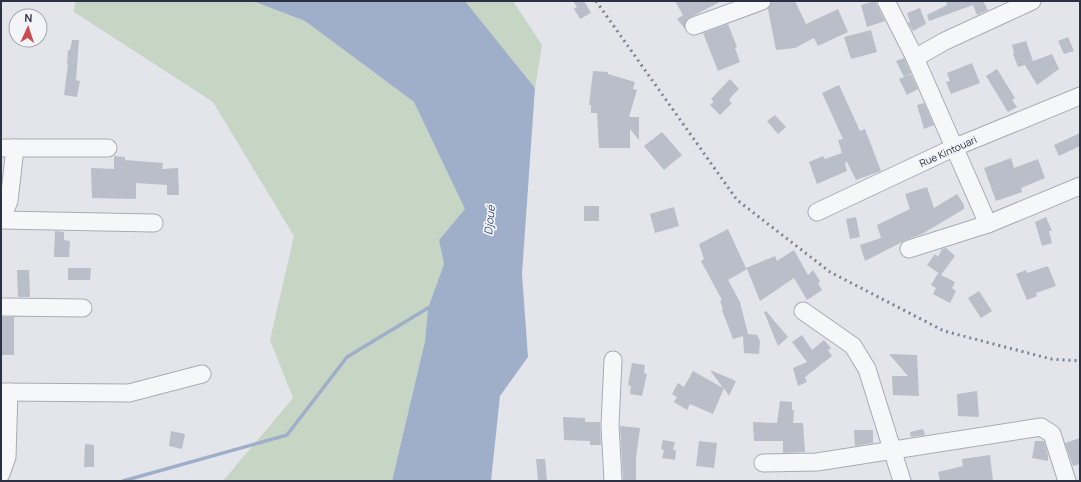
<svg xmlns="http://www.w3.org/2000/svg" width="1081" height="482" viewBox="0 0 1081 482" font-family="Manrope,sans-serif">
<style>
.green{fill:#c6d5c4}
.water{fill:#9fafca}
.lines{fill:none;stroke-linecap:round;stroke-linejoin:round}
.stream{stroke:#9fafca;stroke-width:3.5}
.building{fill:#babec8}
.minor-casing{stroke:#a8abb5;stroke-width:19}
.minor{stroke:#f6f7f9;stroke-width:17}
.rail{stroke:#7c8394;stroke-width:3;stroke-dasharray:2 4;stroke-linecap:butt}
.labels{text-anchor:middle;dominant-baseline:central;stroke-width:3.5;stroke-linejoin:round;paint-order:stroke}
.street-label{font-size:10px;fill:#2b3143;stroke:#f3f4f8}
.water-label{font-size:11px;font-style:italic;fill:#354b77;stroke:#f3f4f8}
</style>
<rect width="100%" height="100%" fill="#e3e5eb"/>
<!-- green -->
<g class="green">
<polygon points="75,1 253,1 305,21 414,102 466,209 439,240 444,264 428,308 425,341 392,481 223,481 293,398 270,340 294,236 213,102 74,12"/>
<polygon points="465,1 513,1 542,45 535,88"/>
</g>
<!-- water -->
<polygon class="water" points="253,1 465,1 535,88 522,274 528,357 500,396 491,481 392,481 425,341 428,308 444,264 439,240 465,209 414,102 305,21"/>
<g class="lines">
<!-- stream -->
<polyline class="stream" points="123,481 287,435 347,357 428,308 431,308"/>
</g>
<!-- building -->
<g class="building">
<polygon points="573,1 584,1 591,13 580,19 574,9 577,7"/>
<polygon points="675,1 722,1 687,19 685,29 677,19 683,15"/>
<polygon points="772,1 795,1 806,24 838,9 848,32 818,46 814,38 795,48 776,50 768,9"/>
<polygon points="875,1 885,21 867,27 861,5"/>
<polygon points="946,1 983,1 988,10 977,15 973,5 929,21 927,15 947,5"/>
<polygon points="920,8 926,24 913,31 908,23 910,22 907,13"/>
<polygon points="728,24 737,47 735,48 740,62 718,71 703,33"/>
<polygon points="871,30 877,52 851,59 844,37"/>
<polygon points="1068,37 1074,51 1064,54 1058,41"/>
<polygon points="72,40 79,40 76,80 80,81 77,97 64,95 68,64 67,64 68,50 70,50"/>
<polygon points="1026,41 1033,61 1052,54 1059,69 1037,85 1025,65 1018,67 1013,54 1014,53 1012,45"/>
<polygon points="904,58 911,73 904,77 896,61"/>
<polygon points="972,63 980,83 951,94 946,82 950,81 947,73"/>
<polygon points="997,69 1015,98 1012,100 1017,107 1008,112 986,76"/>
<polygon points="593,71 608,72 608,74 635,82 633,89 637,90 629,117 639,117 639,140 630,129 630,148 599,148 597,113 591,113 591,105 589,105"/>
<polygon points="911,74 918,89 907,95 899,79"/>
<polygon points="730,79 739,89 732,96 729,100 732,103 720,115 710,105 714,102 711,99"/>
<polygon points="839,85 860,131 865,129 881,171 856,180 847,162 845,163 847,171 817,184 809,162 823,156 825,159 842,153 838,140 843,139 822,93"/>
<polygon points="924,103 934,125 924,129 917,105"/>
<polygon points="775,115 786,127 778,134 767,121"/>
<polygon points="662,132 682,155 664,170 644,146"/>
<polygon points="1080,133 1080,146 1059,156 1054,145"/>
<polygon points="114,156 125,157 125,160 163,163 162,169 178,168 179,195 167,195 167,185 136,183 136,199 92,198 91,168 114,169"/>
<polygon points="1011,158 1014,168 1038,159 1045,178 1021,188 1022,192 996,201 984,168"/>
<polygon points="927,187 934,208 957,194 964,205 964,209 922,234 906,240 865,261 860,245 881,238 877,225 910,209 905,194"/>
<rect x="584" y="206" width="15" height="15"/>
<polygon points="674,207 679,226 655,233 650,214"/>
<polygon points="856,217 860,237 850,239 846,219"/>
<polygon points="1046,217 1052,231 1049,231 1052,243 1042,246 1035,222"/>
<polygon points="728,229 746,268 775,256 777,261 794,250 808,275 813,270 820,281 818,283 822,290 807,300 794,278 760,301 747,269 728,280 740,302 748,334 757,335 760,341 759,354 744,353 743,336 733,339 722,310 723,309 720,301 722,300 701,261 704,259 699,244"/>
<polygon points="55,231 64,232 64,240 70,241 69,257 54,257"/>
<polygon points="946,248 955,256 941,275 955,282 952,288 956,291 950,303 933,294 936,288 931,285 938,273 940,274 927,265 935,254 938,257 942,249"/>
<polygon points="1048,266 1056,286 1036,293 1037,296 1027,300 1016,274 1026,270 1027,273"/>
<polygon points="68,268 91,268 90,280 68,280"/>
<polygon points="17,270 29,270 30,297 18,297"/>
<polygon points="979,291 992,311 981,318 968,298"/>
<polygon points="766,311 788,337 778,346 764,312"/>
<rect x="1" y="317" width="13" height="38"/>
<polygon points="802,335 812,350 824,340 831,348 828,350 832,356 805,377 807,382 798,386 793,368 807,362 792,342"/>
<polygon points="889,354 917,355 919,396 893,395 892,376 908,376"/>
<polygon points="632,363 645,365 644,373 647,374 642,396 630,394 631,386 628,385"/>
<polygon points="710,370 736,381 729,396 724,388 713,414 690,404 687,410 674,402 677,397 672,394 678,383 684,387 693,371 723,388"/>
<polygon points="977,391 979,417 958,416 957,394"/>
<polygon points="780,401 792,402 792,410 794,410 793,423 803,423 805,452 783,453 783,441 754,441 753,422 777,423"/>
<polygon points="563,417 585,418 585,422 600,422 601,445 590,445 590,441 564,440"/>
<polygon points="620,426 640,428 636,458 636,480 623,480"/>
<polygon points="923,429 925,435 911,437 910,432"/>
<polygon points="854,430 873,430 873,443 855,446"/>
<polygon points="171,431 185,434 182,449 169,446"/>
<polygon points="1080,438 1080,464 1073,466 1065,443"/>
<polygon points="663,440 675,442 673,450 676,450 675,460 662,458 664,450 661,449"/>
<polygon points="699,441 717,443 714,468 696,466"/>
<polygon points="1035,441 1044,441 1048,455 1048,461 1032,458"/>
<polygon points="85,444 94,445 94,467 84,467"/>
<polygon points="990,455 993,481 940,481 938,472 963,466 962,459"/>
<polygon points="536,459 545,459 547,481 538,481"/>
</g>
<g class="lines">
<!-- minor casing -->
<g class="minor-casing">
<g id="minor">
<polyline points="886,1 915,58 988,224"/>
<polyline points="694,26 762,1"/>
<polyline points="915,58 945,41 1032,1"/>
<polyline points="1,148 108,148"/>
<polyline points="817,212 953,148 1080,96"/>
<polyline points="1,220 154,223"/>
<polyline points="1,220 9,201 15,148"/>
<polyline points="909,249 988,224 1080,186"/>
<polyline points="1,307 83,308"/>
<polyline points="803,311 853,346 867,369 902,481"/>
<polyline points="613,360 610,425 613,481"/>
<polyline points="1,392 129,393 202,374"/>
<polyline points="763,463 817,462 1041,427 1052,434 1067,481"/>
<polyline points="1,474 7,457 9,392"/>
</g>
</g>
<!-- minor -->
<use href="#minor" class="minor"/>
<!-- rail -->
<polyline class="rail" points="596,1 737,200 830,272 944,331 1051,359 1080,361"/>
</g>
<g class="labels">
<!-- street labels -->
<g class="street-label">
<text transform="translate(948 151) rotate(-24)">Rue Kintouari</text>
</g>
<!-- water labels -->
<g class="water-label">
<text transform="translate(489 220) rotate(-84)">Djoué</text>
</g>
</g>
<!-- border -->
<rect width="1081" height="482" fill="none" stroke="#2b3143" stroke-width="4"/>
<!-- north arrow -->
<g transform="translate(28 28) rotate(3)"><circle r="19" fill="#f3f4f8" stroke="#a3a6b0"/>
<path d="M0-3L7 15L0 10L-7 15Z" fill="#cd4b4f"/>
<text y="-6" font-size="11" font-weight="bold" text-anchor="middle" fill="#2b3143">N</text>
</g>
</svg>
